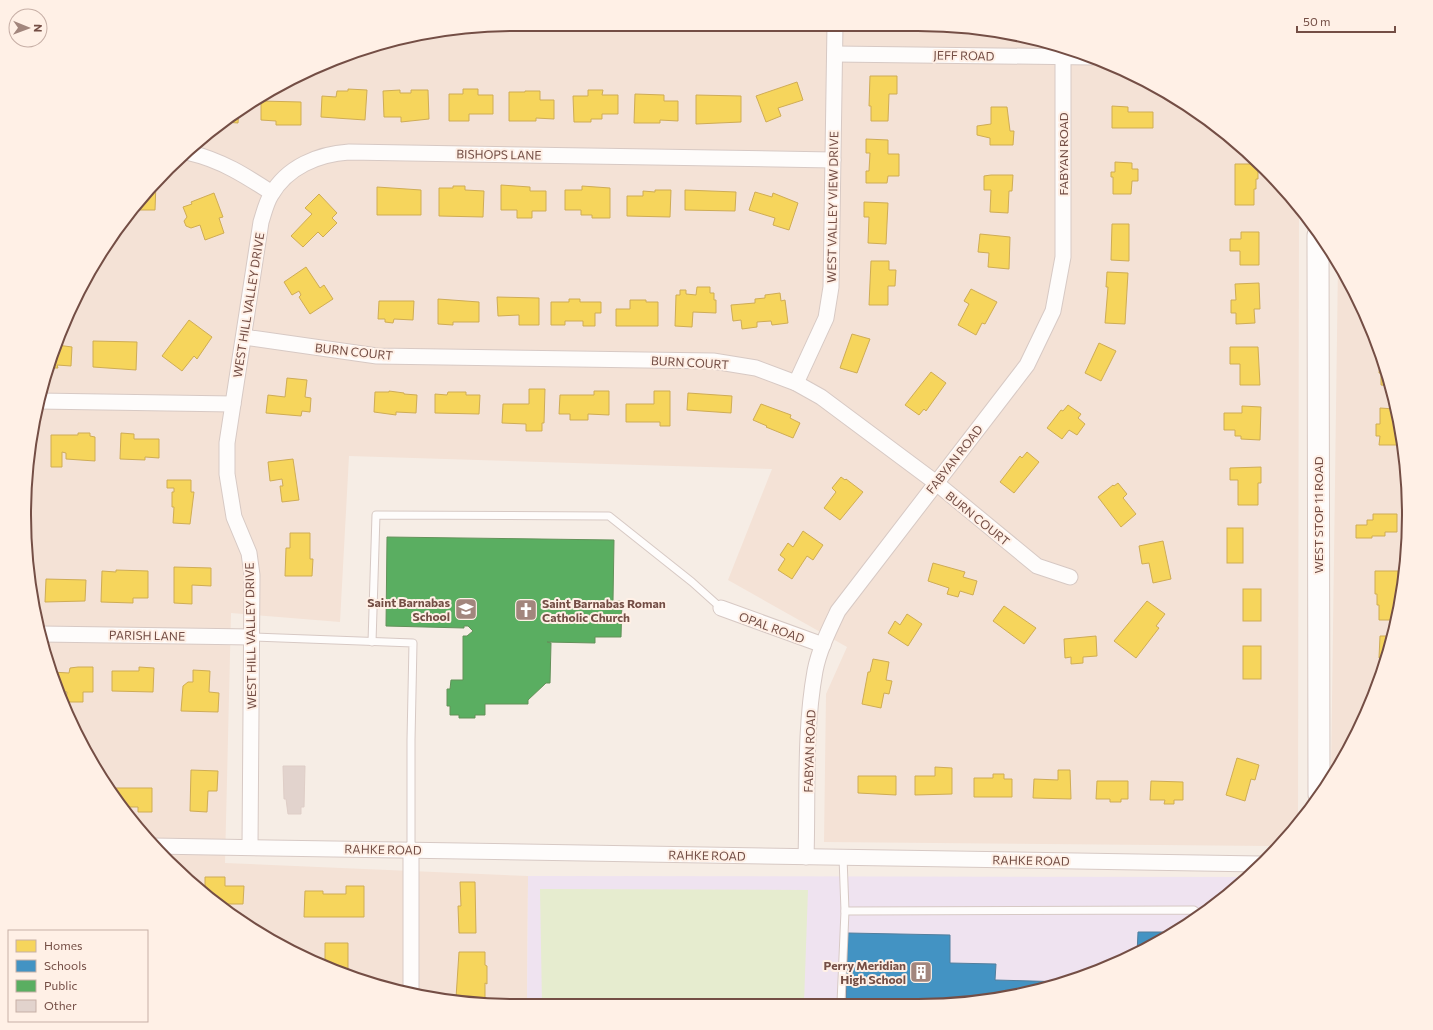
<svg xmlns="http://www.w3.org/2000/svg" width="1433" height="1030" viewBox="0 0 1433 1030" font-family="Commissioner,sans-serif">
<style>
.residential{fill:#f4e2d6}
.education{fill:#efe3f0}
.green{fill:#e6eccf}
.homes{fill:#f6d55c;stroke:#cfac55}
.schools{fill:#4393c3;stroke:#527e9d}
.public{fill:#5aae61;stroke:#629159}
.building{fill:#e2d3cd;stroke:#dfcec7}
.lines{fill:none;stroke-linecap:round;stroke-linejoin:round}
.lane-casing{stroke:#d7c9c4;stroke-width:9}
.street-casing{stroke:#d7c9c4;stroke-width:17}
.secondary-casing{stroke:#d7c8c2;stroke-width:23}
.lane{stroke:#fefcfb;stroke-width:7}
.street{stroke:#fefcfb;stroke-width:15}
.secondary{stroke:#fefcfb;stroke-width:21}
.labels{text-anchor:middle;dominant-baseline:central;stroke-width:4;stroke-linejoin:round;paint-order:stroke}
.street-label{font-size:12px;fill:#744e45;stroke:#fff0e6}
.poi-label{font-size:12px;font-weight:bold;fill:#744e45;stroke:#fff0e6;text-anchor:end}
.rim{fill:none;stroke:#744e45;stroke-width:2}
</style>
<rect width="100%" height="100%" fill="#f6ede5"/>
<!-- residential -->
<g class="residential">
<polygon points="515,24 918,24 1014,33 1106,61 1164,90 1242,146 1287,191 1299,208 1298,824 1277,846 824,842 826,694 847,647 728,580 772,469 349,456 340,622 231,613 225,863 528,876 527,1005 483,1005 388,989 298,955 216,904 146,839 75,732 50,673 28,579 28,451 41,388 75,298 146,191 242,107 298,75 388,41"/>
<polygon points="1338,262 1343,270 1383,357 1405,451 1408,547 1392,642 1358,732 1331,776"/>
</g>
<!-- education -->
<polygon class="education" points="528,876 1248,877 1242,884 1135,955 1076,980 982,1002 527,1005"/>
<!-- green -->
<polygon class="green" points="540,889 808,890 804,1003 542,1005"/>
<!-- homes -->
<g class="homes">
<polygon points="870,76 897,76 897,94 889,94 888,121 871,121 871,106 869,106"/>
<polygon points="797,82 803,100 778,108 781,116 766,122 756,96"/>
<polygon points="348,89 367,90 365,120 321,117 322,96 336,97 337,91 348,91"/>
<polygon points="463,89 478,89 478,95 493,95 493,114 469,114 469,121 449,121 449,94 463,94"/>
<polygon points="400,90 400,93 411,93 411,90 428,90 429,119 401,122 401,117 384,117 383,91"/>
<polygon points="588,90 603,90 602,95 618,95 618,114 602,114 602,119 591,119 591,122 574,122 573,96 588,96"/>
<polygon points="525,91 540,91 540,100 554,100 554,119 536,118 536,121 509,121 509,92 525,92"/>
<polygon points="635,94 664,95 664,101 678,101 678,121 660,120 660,123 634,123"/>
<polygon points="696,95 741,96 741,122 696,124"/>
<polygon points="261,101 301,102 301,125 276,125 276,121 261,120"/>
<polygon points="1112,106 1128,107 1128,112 1153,112 1153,128 1112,128"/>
<polygon points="991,107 1007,107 1010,131 1014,131 1013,145 990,145 990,138 977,135 977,126 991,124"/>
<polygon points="239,109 238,123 225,122"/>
<polygon points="866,139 888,140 888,154 899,154 899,176 888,176 887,183 866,183 866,171 869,171 870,153 866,153"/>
<polygon points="1115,162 1132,163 1132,169 1138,169 1138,181 1132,181 1131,194 1113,194 1113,177 1111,177 1111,172 1115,172"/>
<polygon points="1235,164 1258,164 1258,179 1256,179 1256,189 1254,189 1254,205 1235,205"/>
<polygon points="991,175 1013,175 1012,191 1009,191 1008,213 990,212 991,190 984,190 984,176"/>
<polygon points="156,183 155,210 138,210 138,203 146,191"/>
<polygon points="501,185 530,187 530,191 546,191 546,211 532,211 532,218 517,218 517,210 501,210"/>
<polygon points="453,186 465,186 465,190 484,191 483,217 439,216 439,188 453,188"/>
<polygon points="582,186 610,188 610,218 592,218 592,215 581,215 581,210 565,210 565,190 582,190"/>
<polygon points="377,187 421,190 421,215 377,215"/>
<polygon points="655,190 671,190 670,217 627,216 627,196 643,196 643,191 655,192"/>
<polygon points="685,190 736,192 735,211 685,210"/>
<polygon points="755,192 772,197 773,193 798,203 789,230 773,225 775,218 749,210"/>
<polygon points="214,193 223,217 219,218 224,233 205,240 200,225 191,228 186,226 184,221 187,217 183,207 192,204 191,202"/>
<polygon points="319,194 337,213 332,218 337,223 323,237 318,232 303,247 291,236 312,214 305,208"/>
<polygon points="864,202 888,203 886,244 868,243 869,217 864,217"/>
<polygon points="1112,224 1129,224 1129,261 1111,260"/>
<polygon points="1241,232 1259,232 1259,265 1240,265 1240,251 1230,251 1230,239 1241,239"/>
<polygon points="980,234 1010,237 1009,269 988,267 989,253 978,252"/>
<polygon points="871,261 889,261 889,270 896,270 895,286 888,286 888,305 869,305"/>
<polygon points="306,267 320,288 324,285 333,299 310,314 299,297 301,295 299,291 292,295 284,282"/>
<polygon points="1107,272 1128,273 1125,324 1105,323 1108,287 1106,287"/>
<polygon points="1259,283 1260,309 1254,309 1255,323 1236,324 1236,313 1231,313 1231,300 1236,300 1235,284"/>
<polygon points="697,287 710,287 710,293 714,293 714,300 716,300 716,313 693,312 692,327 675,326 676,295 680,295 680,290 686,290 686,294 696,295"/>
<polygon points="971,289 997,302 985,324 982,323 976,335 958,325 969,304 964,301"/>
<polygon points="780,293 781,301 785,300 788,323 772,325 771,321 757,322 757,327 742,329 741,320 733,321 731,305 755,303 755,299 765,298 765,295"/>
<polygon points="497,297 539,298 539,325 519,325 519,315 498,316"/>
<polygon points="438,299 479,302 479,322 453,322 453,325 438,324"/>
<polygon points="569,299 580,299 580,302 601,302 601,313 595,313 595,326 583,326 583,321 565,321 565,325 551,325 551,302 569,302"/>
<polygon points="630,300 646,300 646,302 658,302 658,326 616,326 616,309 630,309"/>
<polygon points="379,301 414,301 413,320 394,319 393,323 385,322 385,319 378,319"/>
<polygon points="189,320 212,337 197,359 194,356 182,371 162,356"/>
<polygon points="852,334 870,339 857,373 840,368"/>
<polygon points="93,341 137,342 136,370 93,367"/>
<polygon points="1099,343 1116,351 1101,381 1085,373"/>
<polygon points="57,345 72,347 71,366 57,365 58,368 48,368"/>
<polygon points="1230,347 1258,347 1260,385 1240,385 1240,364 1230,364"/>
<polygon points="1381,353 1383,357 1390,386 1381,385 1381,373 1379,373"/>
<polygon points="931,372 946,383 926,411 924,409 919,415 905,405"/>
<polygon points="287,378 307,380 305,397 311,398 310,412 302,411 301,416 266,413 268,395 285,397"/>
<polygon points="529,389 545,389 544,423 542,423 542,431 526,431 526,424 502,423 503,404 529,404"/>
<polygon points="389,391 404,393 404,394 417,395 416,413 396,412 396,415 374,412 375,392 389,392"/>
<polygon points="594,391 609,391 609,415 588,414 588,420 570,420 570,414 559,414 560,395 594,395"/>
<polygon points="654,391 670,391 670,426 660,426 660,422 626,422 626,404 654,404"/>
<polygon points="448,392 466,392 466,395 480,395 479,414 435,413 435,394 447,395"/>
<polygon points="688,393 732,396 731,413 687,410"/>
<polygon points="761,404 791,415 790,418 800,423 793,438 766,427 767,426 753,420"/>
<polygon points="1068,405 1081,414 1078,418 1085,424 1077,435 1069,430 1062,439 1047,428 1061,410 1063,411"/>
<polygon points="1242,406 1261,407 1260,440 1241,439 1241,436 1235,436 1235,430 1224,430 1224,413 1242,413"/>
<polygon points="1380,408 1395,409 1398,428 1400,428 1402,440 1397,440 1397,445 1379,445 1380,436 1376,436 1376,424 1380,424"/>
<polygon points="32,433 34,433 33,459 28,459"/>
<polygon points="78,433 90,433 90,436 95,437 95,461 66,459 66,453 62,452 62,467 51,467 51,435 78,435"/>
<polygon points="121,433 134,434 134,439 159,439 159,458 145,457 145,460 120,459"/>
<polygon points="1027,452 1039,462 1014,493 1000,482 1020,456 1022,458"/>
<polygon points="293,459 299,500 282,502 280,486 283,486 282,479 270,481 268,462"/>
<polygon points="1261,467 1261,483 1258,483 1258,505 1238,505 1238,480 1230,480 1230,468"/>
<polygon points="841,477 845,480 846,479 863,492 840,520 824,508 836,492 832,488"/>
<polygon points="167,480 191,480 191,492 194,492 190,524 173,523 174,507 172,507 172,492 174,492 174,488 167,488"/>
<polygon points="1118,483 1127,494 1123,498 1136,514 1121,527 1098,497 1113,485 1114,486"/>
<polygon points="1373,514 1397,514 1397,532 1385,532 1385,536 1372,536 1372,538 1356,538 1356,525 1367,525 1367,520 1373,520"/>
<rect x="1227" y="528" width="16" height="35"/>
<polygon points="803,531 823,545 813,560 807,556 792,579 778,570 785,559 780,555 788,543 793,547"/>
<polygon points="290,533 310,533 310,559 313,559 312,576 285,576 286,548 290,548"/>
<polygon points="1163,541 1171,579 1153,583 1149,563 1142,564 1139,546"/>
<polygon points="933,563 965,572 963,577 977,581 973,595 960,591 958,597 947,594 949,588 928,581"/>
<polygon points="174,567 211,568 211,586 192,585 192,604 174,603"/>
<polygon points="116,570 148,571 148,598 133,598 133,603 101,602 102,571 116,572"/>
<polygon points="1375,571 1398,571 1398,584 1402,584 1400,595 1398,595 1396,620 1379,620 1379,605 1377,605 1377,594 1375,594"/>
<polygon points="46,579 86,580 85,601 45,602"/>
<rect x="1243" y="589" width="18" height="32"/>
<polygon points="1147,601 1165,614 1156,626 1159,628 1136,658 1114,641"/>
<polygon points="1004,606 1036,628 1024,644 993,621"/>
<polygon points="907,614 922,624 908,646 888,633 895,621 900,625"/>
<polygon points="1096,636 1097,656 1083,657 1083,663 1071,664 1071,657 1065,658 1064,639"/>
<polygon points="1380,636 1393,636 1384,663 1383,658 1379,658"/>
<rect x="1243" y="646" width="18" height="33"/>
<polygon points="873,659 889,662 886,680 892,681 889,694 884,693 881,708 862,704 868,672 870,672"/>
<polygon points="78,667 93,667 93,692 83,692 83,702 66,702 67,692 58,691 52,678 52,672 69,673 70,668"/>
<polygon points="139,667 154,668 153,692 112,691 112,671 139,671"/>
<polygon points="193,670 210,671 209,692 219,693 218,712 181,711 183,686 188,682 193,682"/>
<polygon points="1237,758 1259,765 1255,780 1251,779 1245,801 1226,795"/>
<polygon points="935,767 952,768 952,794 915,795 915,776 935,776"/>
<polygon points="191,770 218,771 217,791 208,791 207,812 190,811"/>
<polygon points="1058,770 1070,770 1071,799 1033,798 1034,779 1058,780"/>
<polygon points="993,774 1004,774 1004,779 1012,779 1012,797 974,797 974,778 993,778"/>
<polygon points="858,776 896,776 896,795 858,793"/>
<polygon points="1097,781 1128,781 1128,799 1121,799 1121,802 1110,802 1110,799 1096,799"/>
<polygon points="1151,781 1183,782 1183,800 1174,800 1174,804 1164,804 1165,800 1150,800"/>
<polygon points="112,788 152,788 152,812 138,812 138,807 124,807"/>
<polygon points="205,877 225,877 225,886 244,886 243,904 225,904 225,907 222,908 216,904 205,894"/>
<polygon points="460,882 475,882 476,933 459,933 458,906 461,906"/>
<polygon points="346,886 364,886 364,917 304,917 305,891 323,891 323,894 346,894"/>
<polygon points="325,943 348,943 348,973 359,973 359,978 325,966"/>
<polygon points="459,952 485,952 485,965 487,966 487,984 485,983 485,998 456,998"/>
</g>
<!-- schools -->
<g class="schools">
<polygon points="1138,932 1170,932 1137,954"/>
<polygon points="848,933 950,935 950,963 996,964 995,980 1067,982 982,1002 846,1003"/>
</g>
<!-- public -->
<polygon class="public" points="387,537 614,540 613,601 622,601 621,637 595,637 595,643 547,642 551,643 550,683 546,683 528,700 528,704 485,704 485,715 475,715 475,718 459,718 459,715 450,715 450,706 447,706 447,689 450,689 451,680 463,680 463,636 467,636 473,631 468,626 464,626 464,628 386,626"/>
<!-- building -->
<polygon class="building" points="283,766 305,766 304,807 301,807 301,814 288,814 286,799 284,799"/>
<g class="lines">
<!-- lane casing -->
<g class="lane-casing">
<g id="lane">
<polyline points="252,637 413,643 411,740 411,849"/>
<polyline points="372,642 376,515 609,516 692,582 721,608"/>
<polyline points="843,857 845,911 1194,910 1198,913"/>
<polyline points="841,1003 845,911"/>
</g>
</g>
<!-- street casing -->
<g class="street-casing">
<g id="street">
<polyline points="835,54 1092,57"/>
<path d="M190 153C221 160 246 176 272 193"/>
<polyline points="244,337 377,356 713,361 756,368 796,383 821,397 935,482 1037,566 1070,577"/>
<polyline points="796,383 826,318 831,287 835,24"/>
<polyline points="38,401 233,404"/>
<polyline points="721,608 823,645"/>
<polyline points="41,634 252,637"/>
<polyline points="153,846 1260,864"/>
<path d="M250 847 252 575 249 553 234 517 227 474V443L261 222C264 213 266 203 271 195 287 167 318 154 349 152L833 160"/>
<path d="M806 857C808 795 804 732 815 671 819 650 829 630 838 611L1027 365 1053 311 1063 257V48"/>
<polyline points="411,993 411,849"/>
</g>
</g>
<!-- secondary casing -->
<g class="secondary-casing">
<polyline id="secondary" points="1318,235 1319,795"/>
</g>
<!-- lane -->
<use href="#lane" class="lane"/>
<!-- street -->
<use href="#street" class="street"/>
<!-- secondary -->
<use href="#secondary" class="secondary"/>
</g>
<!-- icons -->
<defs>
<g id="school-square" transform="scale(1.15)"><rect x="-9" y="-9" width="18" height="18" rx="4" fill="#a2867d" stroke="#fff0e6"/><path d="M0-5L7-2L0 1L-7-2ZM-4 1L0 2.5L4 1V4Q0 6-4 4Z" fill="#fff"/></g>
<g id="church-square" transform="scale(1.15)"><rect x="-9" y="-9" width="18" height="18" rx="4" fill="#a2867d" stroke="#fff0e6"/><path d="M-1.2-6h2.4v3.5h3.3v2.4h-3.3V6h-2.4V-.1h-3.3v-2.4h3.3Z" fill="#fff"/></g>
<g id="building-square" transform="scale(1.15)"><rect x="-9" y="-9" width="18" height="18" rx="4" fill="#a2867d" stroke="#fff0e6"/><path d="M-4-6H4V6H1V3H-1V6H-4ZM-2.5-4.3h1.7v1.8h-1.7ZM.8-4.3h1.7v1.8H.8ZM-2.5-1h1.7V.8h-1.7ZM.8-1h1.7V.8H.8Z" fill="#fff"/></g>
</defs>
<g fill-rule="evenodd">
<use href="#school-square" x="466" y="609"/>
<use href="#church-square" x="526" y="610"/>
<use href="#building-square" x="921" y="972"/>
</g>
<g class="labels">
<!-- street labels -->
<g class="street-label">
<text transform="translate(964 55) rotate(1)">JEFF ROAD</text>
<text transform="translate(499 154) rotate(1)">BISHOPS LANE</text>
<text transform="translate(1063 154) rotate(-90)">FABYAN ROAD</text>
<text transform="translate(832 207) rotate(-89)">WEST VALLEY VIEW DRIVE</text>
<text transform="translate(248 305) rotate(-81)">WEST HILL VALLEY DRIVE</text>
<text transform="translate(354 351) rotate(6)">BURN COURT</text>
<text transform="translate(690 362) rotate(3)">BURN COURT</text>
<text transform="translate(954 459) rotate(-52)">FABYAN ROAD</text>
<text transform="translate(1318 515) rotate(-90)">WEST STOP 11 ROAD</text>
<text transform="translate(978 518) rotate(39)">BURN COURT</text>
<text transform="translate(772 627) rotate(20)">OPAL ROAD</text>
<text transform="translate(147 635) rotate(1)">PARISH LANE</text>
<text transform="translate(250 636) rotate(-91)">WEST HILL VALLEY DRIVE</text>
<text transform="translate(809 751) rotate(-88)">FABYAN ROAD</text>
<text transform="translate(383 849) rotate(1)">RAHKE ROAD</text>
<text transform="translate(707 855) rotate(1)">RAHKE ROAD</text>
<text transform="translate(1031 860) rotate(1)">RAHKE ROAD</text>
</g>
<!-- poi labels -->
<g class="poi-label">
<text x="450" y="602">Saint Barnabas<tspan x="450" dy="14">School</tspan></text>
<text x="542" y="603" text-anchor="start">Saint Barnabas Roman<tspan x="542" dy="14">Catholic Church</tspan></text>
<text x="906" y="965">Perry Meridian<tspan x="906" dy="14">High School</tspan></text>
</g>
</g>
<!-- crop -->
<path d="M0 0H1433V1030H0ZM515 31H918A484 484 0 0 1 1402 515V515A484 484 0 0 1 918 999H515A484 484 0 0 1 31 515V515A484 484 0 0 1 515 31Z" fill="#fff0e6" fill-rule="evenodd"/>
<path class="rim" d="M515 31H918A484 484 0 0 1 1402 515V515A484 484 0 0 1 918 999H515A484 484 0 0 1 31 515V515A484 484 0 0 1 515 31Z"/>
<!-- legend -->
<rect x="8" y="930" width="140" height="92" fill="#fff0e6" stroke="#c7afa6"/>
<rect x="16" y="940" width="20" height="12" fill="#f6d55c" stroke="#c7afa6"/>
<text x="44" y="950" font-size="12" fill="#744e45">Homes</text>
<rect x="16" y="960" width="20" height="12" fill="#4393c3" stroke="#c7afa6"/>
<text x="44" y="970" font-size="12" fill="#744e45">Schools</text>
<rect x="16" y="980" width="20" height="12" fill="#5aae61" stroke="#c7afa6"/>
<text x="44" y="990" font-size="12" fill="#744e45">Public</text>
<rect x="16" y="1000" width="20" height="12" fill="#e2d3cd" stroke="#c7afa6"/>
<text x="44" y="1010" font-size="12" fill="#744e45">Other</text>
<!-- north arrow -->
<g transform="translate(28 28) rotate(91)"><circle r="19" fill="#fff0e6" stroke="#c7afa6"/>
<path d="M0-3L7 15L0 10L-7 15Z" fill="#a2867d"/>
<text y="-6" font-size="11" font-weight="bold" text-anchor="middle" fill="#744e45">N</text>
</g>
<!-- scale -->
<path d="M1297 26v6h98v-6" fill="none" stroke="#744e45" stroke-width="2"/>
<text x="1303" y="26" font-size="12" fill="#744e45" stroke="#fff0e6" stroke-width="3" paint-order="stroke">50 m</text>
</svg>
